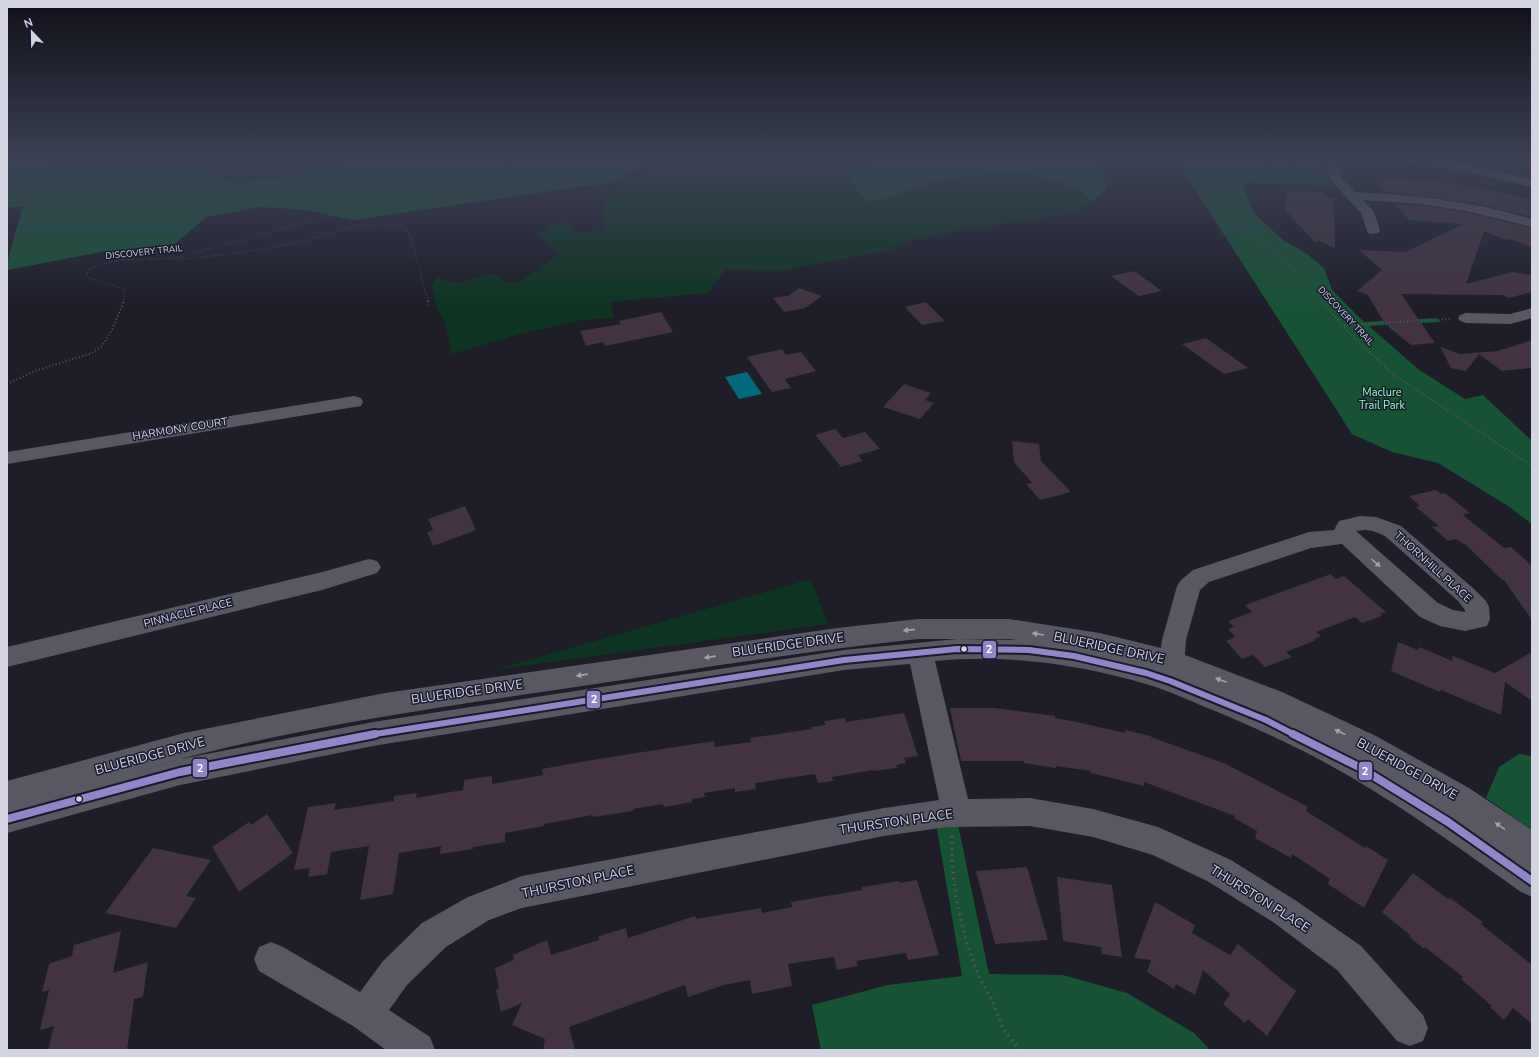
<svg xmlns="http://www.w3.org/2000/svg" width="1539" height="1057" viewBox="0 0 1539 1057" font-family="'Nunito Sans',sans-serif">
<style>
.green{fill:#103422}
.forest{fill:#185235}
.water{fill:#03687b}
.building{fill:#413341}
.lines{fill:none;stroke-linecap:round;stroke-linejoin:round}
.path-far2{stroke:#55555e;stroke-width:1.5;stroke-dasharray:0.5 2;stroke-linecap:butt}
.path-far1{stroke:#55555e;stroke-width:2;stroke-dasharray:1 2.5;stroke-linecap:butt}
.path{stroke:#55555e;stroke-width:3.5;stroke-dasharray:1.5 4.5;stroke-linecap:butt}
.minor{fill:#575861;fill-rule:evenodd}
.major{fill:#5f585f;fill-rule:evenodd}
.bus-1-far1-casing{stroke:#191a2e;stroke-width:10}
.bus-1-casing{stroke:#191a2e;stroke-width:12}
.bus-1-far1{stroke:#9187c7;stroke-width:6}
.bus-1{stroke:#9187c7;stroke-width:8}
.oneway{fill:#a1a2ae}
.bus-dot{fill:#d2d4e2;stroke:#191a2e;stroke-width:1.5}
.labels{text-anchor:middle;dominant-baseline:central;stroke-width:3;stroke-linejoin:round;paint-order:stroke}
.far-street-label{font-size:9px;fill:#d2d4e2;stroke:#191a2e}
.park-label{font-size:11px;fill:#8dffbb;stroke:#191a2e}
.street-label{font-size:11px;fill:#d2d4e2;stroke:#191a2e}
.near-street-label{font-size:13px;fill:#d2d4e2;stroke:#191a2e}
.line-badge{stroke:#191a2e;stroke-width:1.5}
.badge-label{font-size:11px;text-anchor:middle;font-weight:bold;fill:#fff}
</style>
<rect width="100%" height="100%" fill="#1e1e29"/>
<!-- green -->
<g class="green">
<polygon points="60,160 346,160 322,170 295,177 233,183 196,168 136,162 72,167 55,167 51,164"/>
<path d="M663 160H870L861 166 844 171 854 186 867 201 887 199 936 181 1009 170 1037 175 1080 190 1091 202 1076 213 956 231 906 241 888 250 875 253 778 271 726 269 708 293 611 302 614 318 582 320 520 334 452 354 445 322 438 310 431 287 436 277 458 283 491 273 509 283 519 281 542 269 543 265 560 253 538 235 554 222H569L576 232 607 229C604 221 600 214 604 205 609 190 649 169 663 160Z"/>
<polygon points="1461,160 1532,160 1532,176 1525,175"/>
<polygon points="811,579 828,624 494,670"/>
</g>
<!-- forest -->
<g class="forest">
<polygon points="7,160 60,160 51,164 55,167 136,162 196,168 233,183 295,177 322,170 346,160 652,160 614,183 585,186 353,220 306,210 260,207 206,217 175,244 101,252 7,270 7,263 23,206 7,208"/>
<polygon points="870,160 1101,160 1107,189 1091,202 1080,190 1037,175 1009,170 936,181 887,199 867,201 854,186 844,170 861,166"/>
<polygon points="1176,160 1321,160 1320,166 1331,185 1242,183 1255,214 1283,240 1306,253 1324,268 1332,290 1364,322 1436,318 1441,322 1369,326 1418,369 1465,399 1483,395 1532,441 1532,524 1508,506 1438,463 1392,452 1352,434"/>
<polygon points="1519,754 1532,756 1532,830 1486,798 1499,767"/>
<polygon points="956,815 989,974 1063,975 1127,993 1194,1033 1210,1050 821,1050 812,1005 888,985 962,976 935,817"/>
</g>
<!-- water -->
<polygon class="water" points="747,372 762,394 739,399 725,377"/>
<!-- building -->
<g class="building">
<polygon points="1382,178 1397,179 1396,178 1433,181 1465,186 1465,185 1472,186 1532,200 1532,217 1467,202 1386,192 1375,180 1383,180"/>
<polygon points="1287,191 1323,192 1329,198 1334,198 1335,248 1319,241 1315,242 1285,210"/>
<polygon points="1395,204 1421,205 1466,212 1532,228 1532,248 1512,239 1506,240 1484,231 1466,284 1512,272 1532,275 1532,292 1509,298 1502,295 1401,294 1435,343 1411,345 1385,324 1368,295 1357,291 1382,270 1359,250 1405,252 1463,224 1409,220"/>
<polygon points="1134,271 1162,291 1139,296 1111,276"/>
<polygon points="799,288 822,296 805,308 784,312 773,298 788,296"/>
<polygon points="926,302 945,321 922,325 905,307"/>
<polygon points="661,312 673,332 605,346 603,342 586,346 580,331 621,324 619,321"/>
<polygon points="1206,338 1248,368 1224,374 1182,344"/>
<polygon points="1532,340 1532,368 1502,371 1479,354 1466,371 1451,368 1440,347 1460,354 1498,351"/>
<polygon points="782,349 786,355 801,352 816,371 785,379 791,388 772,392 747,357"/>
<polygon points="904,384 931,393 925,400 934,403 920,419 883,407"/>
<polygon points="835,429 843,438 865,432 880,449 858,455 863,461 841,467 815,435"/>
<polygon points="1012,441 1039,444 1041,461 1071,492 1040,500 1026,484 1032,483 1014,462"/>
<polygon points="1436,490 1441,494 1445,493 1470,513 1463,515 1504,548 1511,547 1532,566 1532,620 1504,580 1502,580 1467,546 1456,539 1448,541 1432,527 1439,526 1416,507 1420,506 1409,496"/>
<polygon points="465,506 476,530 433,546 427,532 433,530 428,519"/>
<polygon points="1331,574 1336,579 1344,576 1386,612 1380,614 1382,616 1362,623 1355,617 1316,632 1321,636 1314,639 1316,640 1286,652 1292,657 1265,667 1253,655 1242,659 1226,641 1235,637 1228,629 1234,627 1228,621 1252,612 1245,605"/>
<polygon points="1398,642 1418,650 1419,647 1452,661 1453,656 1495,673 1532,652 1532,701 1505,682 1501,715 1441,690 1440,692 1391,671"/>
<polygon points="950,708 995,708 1055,716 1055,718 1077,722 1125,733 1125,730 1151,736 1151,737 1226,764 1308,807 1306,811 1365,848 1366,846 1388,860 1364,908 1328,884 1330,879 1292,854 1291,858 1255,838 1257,831 1234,818 1235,816 1144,782 1144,786 1091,773 1091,771 1056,766 1056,768 1024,763 1024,761 961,761"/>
<polygon points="904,713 918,756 904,758 906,763 896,765 897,768 873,771 873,770 832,777 833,781 818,783 815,774 755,783 756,789 735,792 735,788 704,793 705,797 692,799 692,802 664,807 663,804 633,809 633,811 593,817 593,815 544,824 544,826 505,833 505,842 473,847 473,849 440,854 441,846 399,853 393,894 360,900 369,846 331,852 327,874 308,877 310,868 294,870 308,807 336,803 334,810 394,801 394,796 417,793 416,798 463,790 464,780 492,776 492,784 543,775 542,769 592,760 714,741 715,747 751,742 750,738 812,729 811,727 825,725 824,721 845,718 846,722"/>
<polygon points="267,814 293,853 239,892 212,847 249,822 251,825"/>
<polygon points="153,848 211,860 186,896 196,898 176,928 105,913"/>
<polygon points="1027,867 1048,940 995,944 976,871"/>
<polygon points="1413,873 1448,899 1450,898 1483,922 1481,924 1532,965 1532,1024 1513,1008 1504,1020 1490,1007 1492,1006 1461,979 1463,977 1425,947 1424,949 1409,937 1410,935 1382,912"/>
<polygon points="1057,877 1112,885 1122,957 1102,954 1101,947 1063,941"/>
<polygon points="917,880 939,955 908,960 906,953 856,961 858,966 837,970 834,957 788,964 792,986 752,994 750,980 724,985 688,997 685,985 569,1027 575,1050 543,1050 545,1039 512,1025 522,1003 501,1012 496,990 499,988 495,968 514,960 513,955 547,940 551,955 599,940 599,936 626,928 628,938 695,916 696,919 761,908 762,913 792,907 791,902 862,890 862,887 899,881 900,883"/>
<polygon points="1155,902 1195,925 1192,933 1230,955 1238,944 1296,991 1267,1036 1248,1019 1245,1023 1223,1004 1230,994 1203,970 1195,995 1176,984 1174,989 1147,972 1151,960 1134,958"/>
<polygon points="121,931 113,973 148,962 143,997 134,999 127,1050 48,1050 54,1026 40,1030 49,990 42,992 49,964 72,956 74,945"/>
</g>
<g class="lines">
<!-- path-far2 -->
<g class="path-far2">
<polyline points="1204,160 1219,208 1227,218 1280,255 1322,302"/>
<polyline points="1250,160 1263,164 1317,165"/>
<polyline points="1517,164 1532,163"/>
<path d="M170 259C213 258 255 251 297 242 325 236 354 223 383 224 390 224 397 226 404 227L411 237 428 302"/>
<path d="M124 302V289L86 277 88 270C109 258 131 260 155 259 164 259 174 257 183 256L380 202 391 197 402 190 401 187C385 186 371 195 355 194L354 192 404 170 442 160"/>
</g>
<!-- path-far1 -->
<g class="path-far1">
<polyline points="428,301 429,305"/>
<polyline points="1321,301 1352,336 1394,375 1532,466"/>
<polyline points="1344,325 1451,319"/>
<polyline points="7,384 35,371 92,353 103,345 112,330 124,301"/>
</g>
<!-- path -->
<polyline class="path" points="952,836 952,864 956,898 966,941 980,979 993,1002 1003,1029 1020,1050"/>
<!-- minor -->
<g class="minor">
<path d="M1325 160H1337L1343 180 1355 192C1415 195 1474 201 1532 219V227L1466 211 1421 204 1363 200 1374 212 1380 230 1378 233 1373 234 1368 233 1361 213 1332 182 1328 174Z"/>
<polygon points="1532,308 1532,318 1510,324 1466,323 1460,321 1458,318 1460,315 1466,313 1510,314"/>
<polygon points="354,396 361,398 363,402 361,406 7,464 7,452"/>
<path d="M1360 516 1376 517 1401 526 1474 589 1486 601 1489 607 1490 619 1487 626 1465 631 1440 626 1420 617 1342 544 1311 548 1209 582 1200 590 1186 640 1185 655 1282 692 1376 736 1469 788 1532 830V897L1521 892C1465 852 1409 811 1349 776 1306 751 1261 730 1215 711 1192 702 1170 691 1146 684 1078 664 1006 654 935 661L968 799 1030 798 1093 809 1158 827 1231 860 1295 900 1361 946 1423 1015 1428 1028 1423 1041 1410 1046 1397 1041 1337 970 1273 922 1209 882 1153 855 1093 837 1030 826 947 827 884 836 522 908 489 920 446 947 407 985 389 1010 430 1037 435 1050H386L353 1026 259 971 254 959 259 947 271 942 283 947 360 992 383 961 422 923 468 897 522 876 884 808 939 800 910 664 844 670 373 746 180 785 7 833V781L184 733 385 693 837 628 918 619H1009L1100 633 1161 648 1162 640 1177 586 1181 580 1193 570 1309 532 1334 530 1339 521ZM1365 530 1373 531 1385 536 1458 601 1465 610V612L1453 610 1438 603 1356 531ZM918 639H1009L1016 640 957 639 844 650 373 722 180 759 136 771C275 731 419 710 562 689 681 671 799 652 918 639Z"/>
<polygon points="369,559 377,561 381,567 377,573 322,590 7,667 7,647 322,572"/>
</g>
<!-- major -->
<path class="major" d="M1405 160C1447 154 1492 170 1532 179V187L1469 172 1411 164 1407 163Z"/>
<!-- bus-1-far1 casing -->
<g class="bus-1-far1-casing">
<polyline id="bus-1-far1" points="369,735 844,660 957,649 1029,650 1074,656 1146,673 1170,681 1266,720 1295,735"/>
</g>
<!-- bus-1 casing -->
<g class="bus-1-casing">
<g id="bus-1">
<polyline points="1293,734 1359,767 1448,822 1532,881"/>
<polyline points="7,819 180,772 375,734"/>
</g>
</g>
<!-- bus-1-far1 -->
<use href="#bus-1-far1" class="bus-1-far1"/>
<!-- bus-1 -->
<use href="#bus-1" class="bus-1"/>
</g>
<!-- one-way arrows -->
<defs><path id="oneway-solid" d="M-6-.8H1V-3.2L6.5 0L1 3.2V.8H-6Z"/></defs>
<g class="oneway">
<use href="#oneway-solid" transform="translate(1376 563) rotate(42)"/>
<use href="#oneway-solid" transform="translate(909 630) rotate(174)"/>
<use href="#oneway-solid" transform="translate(1038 634) rotate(-171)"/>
<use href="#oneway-solid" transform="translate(710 657) rotate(172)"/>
<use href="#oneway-solid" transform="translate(582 675) rotate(172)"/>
<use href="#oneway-solid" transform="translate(1221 680) rotate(-159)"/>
<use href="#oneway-solid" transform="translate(1340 732) rotate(-154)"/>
<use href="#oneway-solid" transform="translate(1500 826) rotate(-145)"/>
</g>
<!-- sky -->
<linearGradient id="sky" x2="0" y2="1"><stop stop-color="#101017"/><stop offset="0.52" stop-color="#3b4154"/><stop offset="1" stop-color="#3b4154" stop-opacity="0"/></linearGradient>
<rect width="1539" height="308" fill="url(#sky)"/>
<!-- markers -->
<g class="bus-dot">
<circle cx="964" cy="649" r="3.5"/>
<circle cx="79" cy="799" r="3.5"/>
</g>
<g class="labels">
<!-- far-street labels -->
<g class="far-street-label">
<text transform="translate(144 252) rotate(-6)">DISCOVERY TRAIL</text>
<text transform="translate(1346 316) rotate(47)">DISCOVERY TRAIL</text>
</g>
<!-- park labels -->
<g class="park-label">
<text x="1382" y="392">Maclure<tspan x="1382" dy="13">Trail Park</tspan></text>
</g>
<!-- street labels -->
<g class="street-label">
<text transform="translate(180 429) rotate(-9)">HARMONY COURT</text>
<text transform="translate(1433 567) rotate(42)">THORNHILL PLACE</text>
<text transform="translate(188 613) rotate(-14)">PINNACLE PLACE</text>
</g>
<!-- near-street labels -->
<g class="near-street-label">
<text transform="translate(788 645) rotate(-8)">BLUERIDGE DRIVE</text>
<text transform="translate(1109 648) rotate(12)">BLUERIDGE DRIVE</text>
<text transform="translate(467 692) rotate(-8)">BLUERIDGE DRIVE</text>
<text transform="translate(150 756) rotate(-15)">BLUERIDGE DRIVE</text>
<text transform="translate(1407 769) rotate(29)">BLUERIDGE DRIVE</text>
<text transform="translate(896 822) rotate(-8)">THURSTON PLACE</text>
<text transform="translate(578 882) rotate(-12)">THURSTON PLACE</text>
<text transform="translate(1260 899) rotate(32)">THURSTON PLACE</text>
</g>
</g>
<g class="line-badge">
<rect x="982" y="640" width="15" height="19" rx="4" fill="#9187c7"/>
<rect x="586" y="690" width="15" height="19" rx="4" fill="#9187c7"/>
<rect x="192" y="758" width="16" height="20" rx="4" fill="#9187c7"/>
<rect x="1358" y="761" width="15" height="20" rx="4" fill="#9187c7"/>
</g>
<g class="badge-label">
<text x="989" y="653">2</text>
<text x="594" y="703">2</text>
<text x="200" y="772">2</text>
<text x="1365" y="775">2</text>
</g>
<!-- border -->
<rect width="1539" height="1057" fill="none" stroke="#d2d4e2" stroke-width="16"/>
<!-- north arrow -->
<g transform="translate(32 32) rotate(338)" stroke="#191a2e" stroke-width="3" paint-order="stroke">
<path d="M0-3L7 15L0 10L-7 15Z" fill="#d2d4e2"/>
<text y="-6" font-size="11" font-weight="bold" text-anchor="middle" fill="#d2d4e2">N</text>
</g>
</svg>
